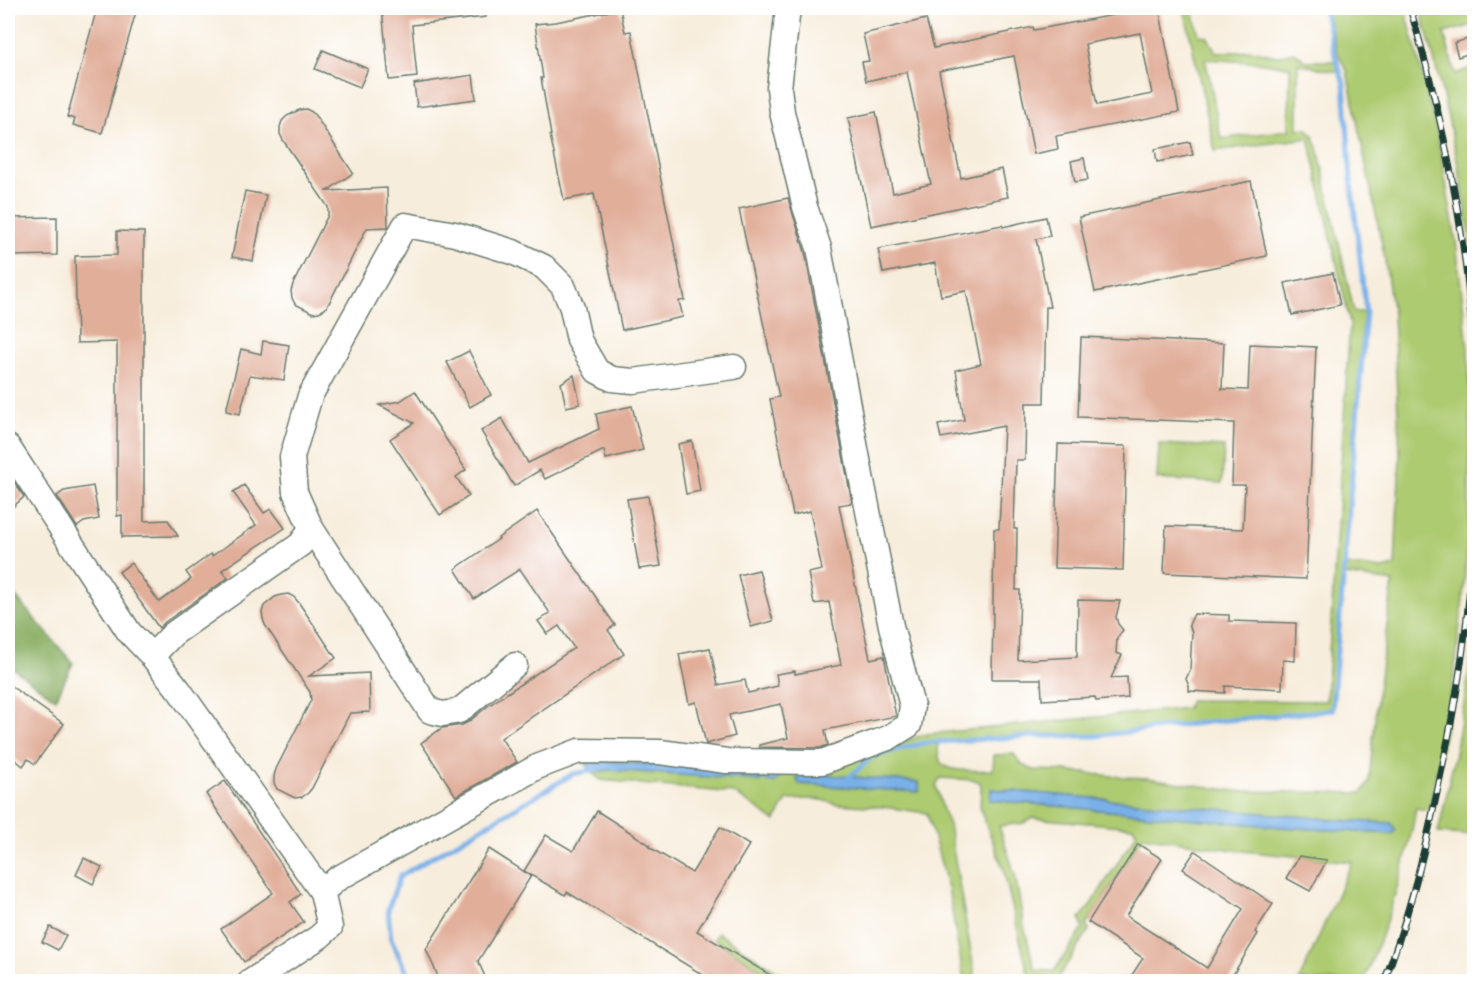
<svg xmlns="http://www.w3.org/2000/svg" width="1482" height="989" viewBox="0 0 1482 989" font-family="Vollkorn,serif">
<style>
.green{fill:#adcb71;stroke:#668452;stroke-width:1.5;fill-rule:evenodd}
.forest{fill:#8aaf63;stroke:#54764c;stroke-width:1.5}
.water{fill:#79b0e8;stroke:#4c768e;stroke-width:1.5}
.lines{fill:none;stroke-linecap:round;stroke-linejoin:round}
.stream{stroke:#79b0e8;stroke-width:5}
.building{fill:#e1ae9a;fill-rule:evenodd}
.minor-casing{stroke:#6b7b6f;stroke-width:27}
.minor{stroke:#fff;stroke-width:24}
.rail-casing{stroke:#1f3d34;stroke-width:7}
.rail{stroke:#fff;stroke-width:4.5;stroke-dasharray:14;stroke-linecap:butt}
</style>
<rect width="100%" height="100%" fill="#fff"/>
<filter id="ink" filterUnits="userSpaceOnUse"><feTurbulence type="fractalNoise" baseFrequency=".0167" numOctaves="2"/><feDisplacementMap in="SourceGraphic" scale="12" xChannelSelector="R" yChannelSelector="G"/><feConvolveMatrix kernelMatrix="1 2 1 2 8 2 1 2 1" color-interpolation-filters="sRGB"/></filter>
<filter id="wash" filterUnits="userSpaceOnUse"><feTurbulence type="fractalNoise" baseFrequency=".008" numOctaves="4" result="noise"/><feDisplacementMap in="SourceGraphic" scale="24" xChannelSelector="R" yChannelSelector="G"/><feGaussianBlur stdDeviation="1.35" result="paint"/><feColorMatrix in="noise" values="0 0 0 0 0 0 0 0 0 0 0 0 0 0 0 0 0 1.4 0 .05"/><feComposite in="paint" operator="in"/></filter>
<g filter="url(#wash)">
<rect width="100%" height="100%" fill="#f7eddc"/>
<!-- green -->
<g class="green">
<path d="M1184 8H1192L1199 35 1207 36 1216 52H1241L1250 50 1277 56 1294 52 1306 61H1336L1339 72 1298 64V129L1306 128 1313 135 1318 148 1354 312H1364L1331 709 1208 721 1095 735 1033 734 924 742 873 755 848 777 802 773 797 779 800 784 919 792V782L851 777 874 757 925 744H938C938 750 938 757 941 763 948 773 981 770 993 770L994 755 1014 754 1022 765 1034 770 1065 771 1122 777 1147 778 1236 791 1362 793 1369 782 1377 699 1393 582 1345 575V565L1383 569 1395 566 1400 454 1393 315 1384 254 1347 71 1337 52 1326 8H1405L1437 131 1456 242 1468 348 1470 406 1469 523 1463 598 1456 661 1445 730 1429 810 1416 808C1407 866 1385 927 1364 981H1299L1352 862 1233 850 1143 836 1086 925 1089 930 1056 981H1048L1049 978 1029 977 1003 868 980 809 981 787 980 782 974 780 940 778 936 786 944 813 949 825 976 981H964L948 888 927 813 883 807 835 804 823 800 811 799 787 800 775 821 734 793 601 780 592 773 610 770 602 761 586 764 582 757 818 766 927 734 1187 708 1190 700 1326 701 1350 323 1309 138 1215 151ZM1205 59 1263 63 1290 67 1289 130 1221 139 1210 80ZM991 789 1351 821 1391 823 1392 834 1281 827 991 800ZM1032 818 1133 827 1137 833 1088 909 1080 918 1083 929 1054 971 1035 970 1024 926 1015 875 999 826 1024 823Z"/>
<path d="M1420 8H1474V25L1444 33 1455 74 1474 67V278C1472 260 1471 241 1468 223 1457 151 1440 78 1420 8Z"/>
<polygon points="1159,444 1224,447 1222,483 1157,479"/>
<path d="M1474 635V827L1467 835 1438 833C1453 767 1466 702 1474 635Z"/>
<polygon points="718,933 793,981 779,981 714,939"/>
</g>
<!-- forest -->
<polygon class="forest" points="8,588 73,663 56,699 8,665"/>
<!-- water -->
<g class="water">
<polygon points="602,761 776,772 779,779 775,782 610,770 592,773 586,764"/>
<polygon points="802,773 919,782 919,792 799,784 797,779"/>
<polygon points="991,789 1351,821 1391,823 1396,830 1392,834 1281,827 990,800"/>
</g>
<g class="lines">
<!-- stream -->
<g class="stream">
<polyline points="845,781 873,756 924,743 1033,736 1095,736 1209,722 1332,710 1366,312 1351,179 1344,84 1334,52 1324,8"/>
<polyline points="1472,836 1474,836"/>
<polyline points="411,982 391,939 388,909 400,876 573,774 595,770"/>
</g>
</g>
<g id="blocks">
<!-- building -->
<g class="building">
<polygon points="97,8 137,8 102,133 73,125 75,119 67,117"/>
<polygon points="382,8 485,8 486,17 412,25 417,77 389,80"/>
<path d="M1151 8H1159L1179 112 1056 136 1058 149 1034 154 1014 56 939 71 961 178 1002 169 1008 197 871 226 848 118 876 112 893 193 931 184 907 72 866 81 862 62 869 61 863 34 926 19 934 48 1033 27 1034 30ZM1140 33 1152 94 1097 105 1085 44Z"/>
<polygon points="620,9 625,32 631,31 685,300 679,301 683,317 622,330 594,194 564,200 550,135 551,135 541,78 543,78 535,24 556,22"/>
<polygon points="1474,37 1474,52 1458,57 1454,43"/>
<polygon points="323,50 368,69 360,87 315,69"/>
<polygon points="473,75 476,99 417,107 414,84"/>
<polygon points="306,109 312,112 317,118 353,173 327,191 387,188 388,226 388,227 367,228 329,303 325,309 319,312 313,313 295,304 292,298 291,291 293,284 328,215 328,207 283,140 280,134 280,127 282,121 287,116 299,110"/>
<polygon points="1190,142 1193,155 1157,162 1155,149"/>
<polygon points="1084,158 1088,180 1075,182 1071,161"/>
<polygon points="1251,181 1267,256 1095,292 1079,217"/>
<polygon points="245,191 266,195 253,261 232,257"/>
<polygon points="788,198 805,252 852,503 839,505 870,659 884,656 896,716 825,730 828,745 820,748 759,747 759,745 788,738 781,704 729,715 735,736 706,744 696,702 689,704 679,654 710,648 718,685 745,680 748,693 778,686 776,674 795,671 795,674 841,665 829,602 814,604 808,573 822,570 810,511 793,515 770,399 779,397 739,209"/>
<polygon points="57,217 57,255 8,256 8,218"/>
<polygon points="1046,217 1050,236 1036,239 1050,307 1046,307 1044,403 1026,403 1025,460 1016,460 1014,529 1017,529 1016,590 1020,590 1018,660 1077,657 1078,600 1120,601 1116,617 1118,624 1123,630 1117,638 1116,653 1122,655 1111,678 1127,677 1128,698 1096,701 1095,697 1042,700 1041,679 992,679 994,529 999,529 1004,426 941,438 938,425 964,420 956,370 981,364 966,291 941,296 935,263 883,273 878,249 1002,225 1003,227"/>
<polygon points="117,231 144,232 144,521 168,520 178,536 122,537 122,515 117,516 117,342 77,343 75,256 117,255"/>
<polygon points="1333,273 1340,305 1292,315 1285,283"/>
<polygon points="1081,337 1224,343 1222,389 1248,390 1250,344 1316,347 1306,579 1164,573 1166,526 1243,529 1245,485 1232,485 1234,423 1078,417"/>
<polygon points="263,341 289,345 284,380 250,375 240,414 226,411 241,349 261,354"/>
<polygon points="469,351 491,395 470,407 447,362"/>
<polygon points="574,375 580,404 566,407 561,383"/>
<polygon points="415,391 466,470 456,477 469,496 440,515 390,439 414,423 379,405 400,401"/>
<polygon points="632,406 643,450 606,459 604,450 545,479 540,470 514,486 481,431 502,418 528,463 599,429 596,414"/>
<polygon points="692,441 700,491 686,494 678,444"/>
<polygon points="1058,444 1126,446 1123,570 1054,568"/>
<polygon points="8,472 24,497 8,511"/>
<polygon points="244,485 264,513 271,509 285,528 222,570 228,578 165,622 159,628 119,572 131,563 159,602 191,579 186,572 211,554 212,556 256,525 233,492"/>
<polygon points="93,486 99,519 84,522 77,527 57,496 64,491"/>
<polygon points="648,496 661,566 639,569 627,499"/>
<polygon points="537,511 615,625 608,630 624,654 501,738 517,762 456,796 421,743 442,728 462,725 468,722 488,706 574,648 559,626 547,634 538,621 550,613 520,569 474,599 455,569 499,539 498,538"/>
<polygon points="759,570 773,621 751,627 738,575"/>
<polygon points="288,594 294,597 299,603 336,658 309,676 369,673 370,712 350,713 312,788 308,793 302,797 295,798 277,789 274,783 274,776 276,769 311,700 310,692 265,625 263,619 262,612 264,606 275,597 281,595"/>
<polygon points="1194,614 1229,615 1229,621 1296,623 1295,661 1283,660 1282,689 1225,686 1225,693 1189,691 1189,686 1186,679 1190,670 1192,632 1189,625"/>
<polygon points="8,684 64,724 35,764 28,759 23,766 8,754"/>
<polygon points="225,781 301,894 290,902 304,922 244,962 221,929 273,893 206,794"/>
<polygon points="597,811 650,845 649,847 692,873 720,827 749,845 697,931 780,981 713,981 567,892 565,895 524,871 546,835 573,851"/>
<polygon points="1138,844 1162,859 1126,916 1207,968 1243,909 1183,869 1195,851 1273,904 1255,932 1258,934 1229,981 1128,981 1143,958 1088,922"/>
<polygon points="489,849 531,876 478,961 487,981 440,981 426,949"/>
<polygon points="1299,856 1327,860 1310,891 1286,878"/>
<polygon points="84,858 102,867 93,884 76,875"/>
<polygon points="50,927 66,935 58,950 42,942"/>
</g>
</g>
</g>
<g filter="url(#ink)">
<use href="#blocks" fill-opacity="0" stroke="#6b7b6f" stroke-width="1.5"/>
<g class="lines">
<!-- minor casing -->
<g class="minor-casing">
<g id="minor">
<polyline points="8,447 129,632 152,656 179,690 322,892 330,927 319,937 250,982"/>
<polyline points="311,528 430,711 443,714 459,711 515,665"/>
<polyline points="152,656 173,634 301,544 311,528 295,492 292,457 310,396 405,225 455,234 513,252 544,267 563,286 572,308 579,340 597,371 612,379 633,381 734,367"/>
<polyline points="322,892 337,879 537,767 579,751 660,752 727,761 822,762 888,738 909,725 912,706 891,626 861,476 819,248 805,207 782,112 779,88 788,8"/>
</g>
</g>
<!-- minor -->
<use href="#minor" class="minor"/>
<!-- rail casing -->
<g class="rail-casing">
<g id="rail">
<path d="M1410 8C1445 124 1469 246 1474 367"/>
<path d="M1384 982C1409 917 1425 851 1439 783 1458 695 1471 612 1474 521"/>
</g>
</g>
<!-- rail -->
<use href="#rail" class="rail"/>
</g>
</g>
<!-- margin -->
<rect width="1482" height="989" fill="none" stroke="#fff" stroke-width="30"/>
</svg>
